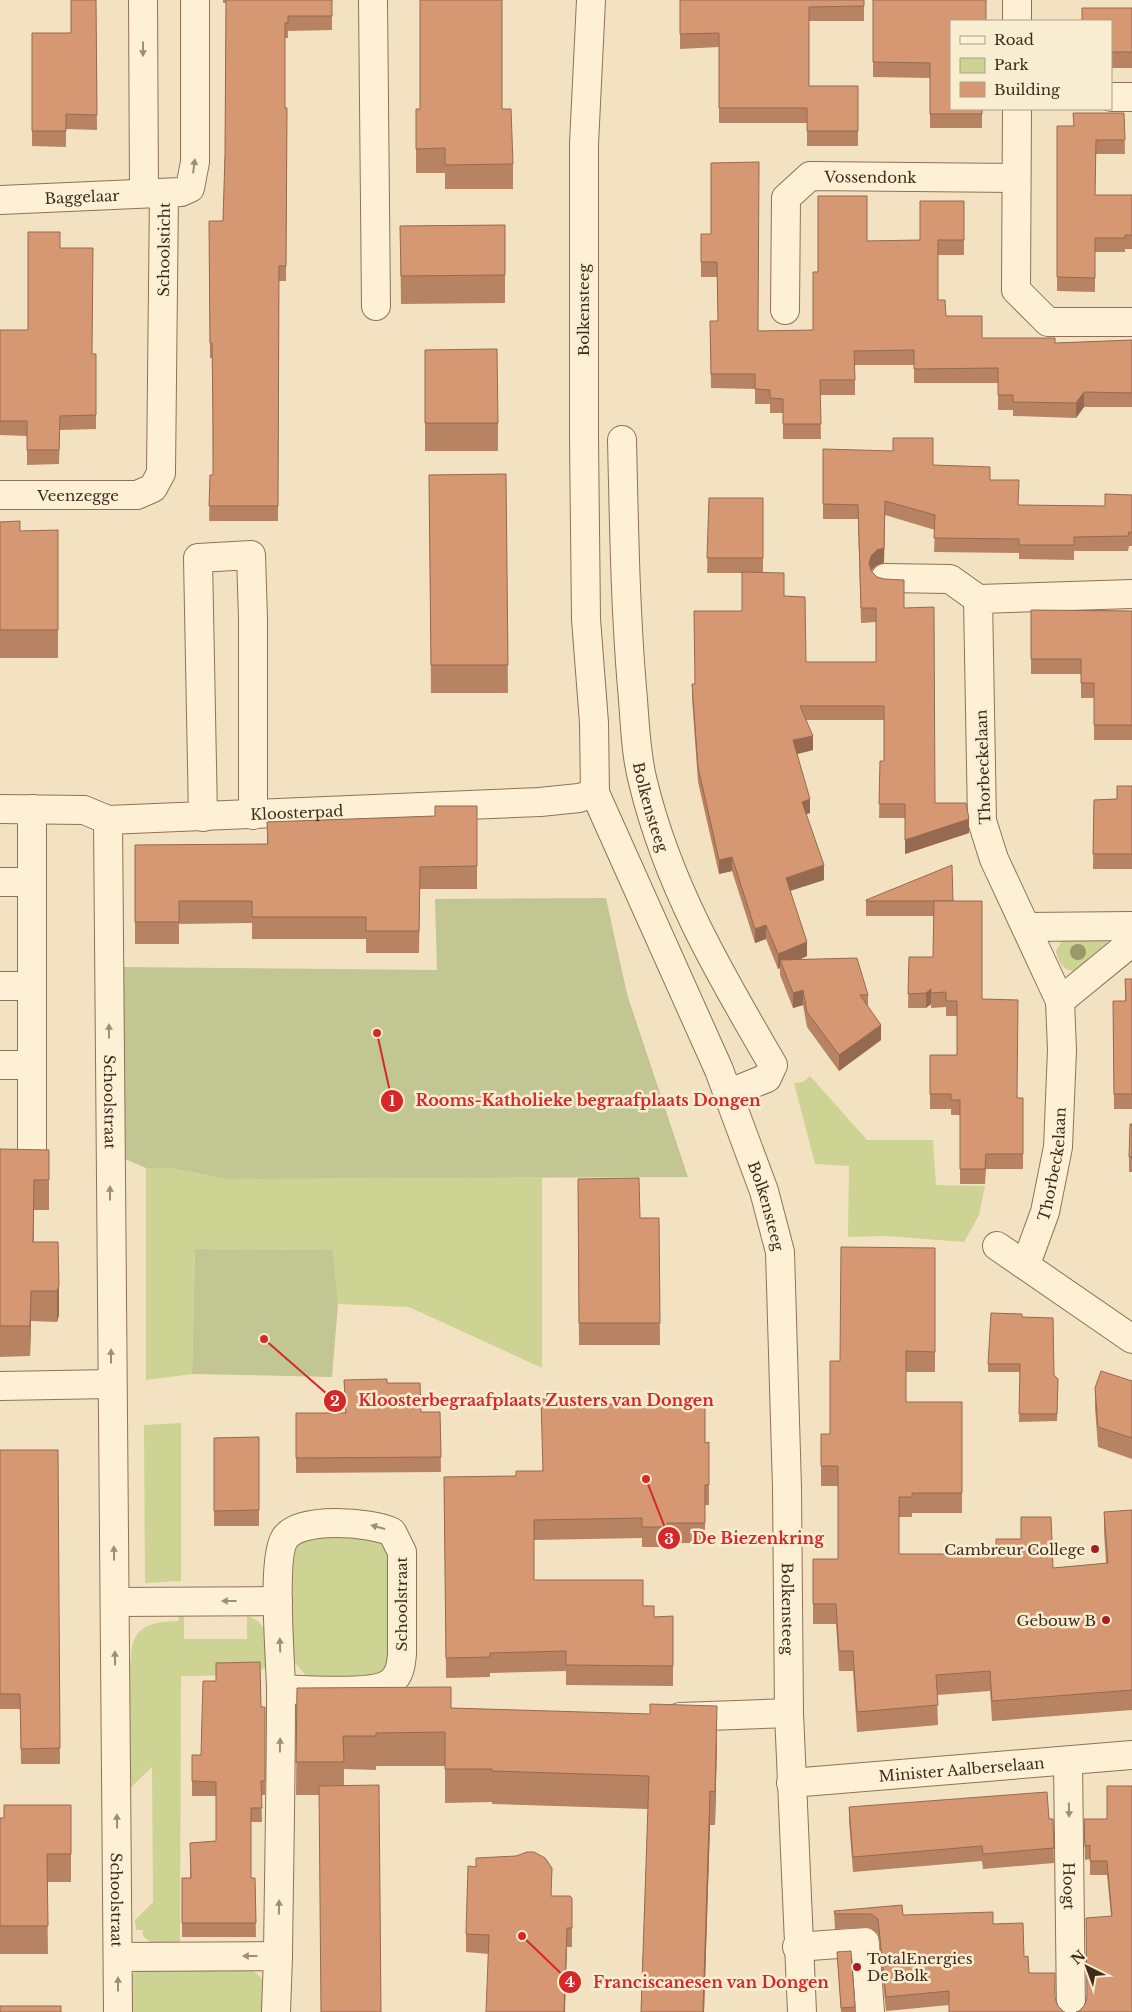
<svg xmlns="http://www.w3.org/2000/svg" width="1132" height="2012" viewBox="0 0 1132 2012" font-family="'Libre Baskerville',serif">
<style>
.green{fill:#cdd393}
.cemetery{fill:#c2c693}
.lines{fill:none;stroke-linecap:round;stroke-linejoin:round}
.minor-casing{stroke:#8f7256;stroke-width:30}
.minor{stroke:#fdf0d5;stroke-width:28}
.tree{fill:#989868}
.wall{fill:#b88362}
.shaded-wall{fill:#966a50}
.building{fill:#d69872;stroke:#966a50}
.oneway{fill:#9d8e78}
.poi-dot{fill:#a51f24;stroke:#f9edd1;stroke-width:2}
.labels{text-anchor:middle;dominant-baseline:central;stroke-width:5;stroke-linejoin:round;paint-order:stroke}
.street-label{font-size:15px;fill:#3d2b1c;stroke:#f9edd1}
.poi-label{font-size:15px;fill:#3d2b1c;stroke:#f9edd1;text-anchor:end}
.leader{fill:none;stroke:#d62828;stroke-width:2}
.callout-dot{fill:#d62828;stroke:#f9edd1;stroke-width:2}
.mark-label{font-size:15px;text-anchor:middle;font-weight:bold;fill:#fff}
.callout-label{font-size:16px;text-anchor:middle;font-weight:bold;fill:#d62828;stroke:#f9edd1;stroke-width:5;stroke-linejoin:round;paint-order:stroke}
</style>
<rect width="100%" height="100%" fill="#f3e2c1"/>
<!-- green -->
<g class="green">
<path d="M1067 940H1105L1108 943 1075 971C1063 971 1058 962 1056 951L1061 942Z"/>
<polygon points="810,1076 867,1140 933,1140 936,1185 985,1186 979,1215 964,1242 887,1236 848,1237 849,1166 815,1164 794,1083 803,1082"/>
<polygon points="146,1168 170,1168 227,1179 542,1178 542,1368 409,1307 338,1304 333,1250 195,1249 192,1374 146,1380"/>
<polygon points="181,1423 181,1581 145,1583 144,1425"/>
<polygon points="381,1536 393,1563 387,1669 373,1679 307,1677 295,1663 293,1649 292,1560 297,1545 305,1537"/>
<path d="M179 1613H184V1639H247V1616C272 1623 268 1647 270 1668L260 1669V1675L181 1676 180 1948H158L143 1936V1930H136L135 1920 153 1902 152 1767 123 1795V1661L131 1662C130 1627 148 1622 178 1621Z"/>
<path d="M248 1965 263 1980 265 2012H126C127 1994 124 1977 141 1967Z"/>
</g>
<!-- cemetery -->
<g class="cemetery">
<polygon points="606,898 627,994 688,1177 227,1179 170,1168 146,1168 116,1155 115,967 437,970 435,899"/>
<polygon points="195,1249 333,1250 338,1304 332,1377 192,1374"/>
</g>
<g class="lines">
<!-- minor casing -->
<g class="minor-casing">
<g id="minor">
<polyline points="143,0 144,193"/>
<polyline points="373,0 376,306"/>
<path id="s1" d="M591 0 584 144V438L586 619 594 723 595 793 719 1070 764 1191 780 1252 787 1488 789 1713 802 2012"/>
<polyline points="1017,21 1017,0"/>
<polyline points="1111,97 1132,97"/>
<polyline points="1017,109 1016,290 1048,322 1132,322"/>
<path id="s2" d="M0 200 181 192 190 188 195 162V0"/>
<path id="s3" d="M785 310 786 198 810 176 1016 178"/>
<path id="s4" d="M622 440C624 523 625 605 632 688 635 719 635 752 643 782 668 886 720 974 773 1065L767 1078 727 1094"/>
<path id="s5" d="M0 495H137L153 488 161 473 164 193"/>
<polyline points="885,578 950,579 978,599"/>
<path id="s6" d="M0 809 84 810 108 820 540 802 579 798 595 793"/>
<polyline points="203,817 198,558 251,555 253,619 253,815"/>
<path id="s7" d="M108 820 118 2012"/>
<polyline points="0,882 32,882"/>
<polyline points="1026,927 1132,926"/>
<polyline points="0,986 32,986"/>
<polyline points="1060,1001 1132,942"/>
<polyline points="0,1065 32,1065"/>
<polyline points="0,1165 32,1165 32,809"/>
<polyline points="997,1246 1132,1339"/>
<path id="s8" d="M1026 1264 1045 1212 1058 1147 1062 1050 1060 1001 994 859 982 821 978 599 1132 594"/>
<polyline points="0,1386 111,1384"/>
<polyline points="115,1602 278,1601"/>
<polyline points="680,1717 789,1713"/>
<path id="s9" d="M1068 1761 1071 2012"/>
<path id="s10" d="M791 1783 1132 1755"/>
<polyline points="797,1947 865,1942 870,2012"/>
<path d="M278 1956C279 1868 281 1780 281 1692 281 1661 271 1558 285 1538 300 1516 371 1522 392 1532L402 1552V1654C401 1665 400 1675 391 1682 376 1695 304 1690 281 1689"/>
<polyline points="118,1957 278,1956 276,2012"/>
</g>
</g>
<!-- minor -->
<use href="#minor" class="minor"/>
</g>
<!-- trees -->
<circle class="tree" cx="1078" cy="952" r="8"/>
<!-- wall -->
<g class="wall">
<polygon points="96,0 97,130 66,129 66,147 32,146 32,33 71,33"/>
<polygon points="223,0 332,0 332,30 288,31 288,38 285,38 285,108 287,108 286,281 279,281 278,521 209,521 210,475 213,475 212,358 210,358 209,221 223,221 225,154 226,3 223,3"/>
<polygon points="680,0 864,0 864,21 809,21 809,86 858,86 858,146 807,146 807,123 719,123 719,47 680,49"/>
<polygon points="873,0 951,21 982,109 982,128 930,128 930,78 873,77"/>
<polygon points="1132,8 1132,68 1111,68 1111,21"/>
<polygon points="416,109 502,109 513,164 513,189 445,189 445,173 416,173"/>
<polygon points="1124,113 1125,154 1096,154 1095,195 1132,195 1132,249 1125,249 1125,252 1095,252 1095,292 1057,291 1057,126 1073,126"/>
<polygon points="964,201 964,255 938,255 938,300 946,316 982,338 1055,343 1132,340 1132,407 1084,407 1076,418 1013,416 1013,410 998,410 998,383 914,383 914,365 855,365 855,395 820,395 821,439 783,439 783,413 770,413 770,404 755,404 755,389 711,388 710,321 718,321 717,277 701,277 701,234 711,234 759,331 813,330 818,272 867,241 920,240"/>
<polygon points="505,225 505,303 401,304 400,226"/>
<polygon points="60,248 92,354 96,354 96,429 60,430 59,464 27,465 27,436 0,435 0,330 28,330"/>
<polygon points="425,350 498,423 498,451 425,451"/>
<polygon points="823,449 933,465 990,480 1019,505 1105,506 1132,495 1132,546 1129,546 1128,551 1074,551 1074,560 1019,559 1019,553 934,552 935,530 885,515 884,563 877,565 871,571 904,608 935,803 969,833 905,854 905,818 879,818 880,761 884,761 884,720 806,720 813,750 797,754 810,813 806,814 824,880 790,891 807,956 800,959 868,995 868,1007 881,1040 839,1071 807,1027 803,1005 793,1008 780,975 780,968 778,969 766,939 755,943 732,871 719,874 698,782 692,698 692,684 695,684 742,611 742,573 707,573 709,498 763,498 763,572 784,596 806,662 876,662 876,622 861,623 858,519 823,519"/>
<polygon points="506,474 508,693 431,693 429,475"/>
<polygon points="0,522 20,531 58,530 58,658 0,658"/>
<polygon points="1031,610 1132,611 1132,740 1094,740 1094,698 1081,698 1081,674 1031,674"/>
<polygon points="1132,786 1132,869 1093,869 1094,800 1117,799"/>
<polygon points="477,806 477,889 420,889 419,953 366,953 366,939 252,939 252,923 179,924 179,944 135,944 135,845 267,844 267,822 435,816"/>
<polygon points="866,900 953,901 982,999 1018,1098 1023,1098 1023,1169 986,1169 985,1184 960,1184 960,1115 951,1115 951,1109 930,1109 930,1055 957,1055 957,1016 946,1016 946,1007 931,1008 931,1004 926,1008 908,1008 909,957 933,957 934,916 866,916"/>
<polygon points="1125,979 1132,979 1132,1109 1114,1109 1113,1001 1125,1001"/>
<polygon points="1132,1124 1132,1172 1129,1172 1129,1157"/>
<polygon points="0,1149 49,1180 49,1210 34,1210 34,1242 58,1242 59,1315 57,1322 31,1321 30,1356 0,1357"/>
<polygon points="578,1179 640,1218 659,1218 660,1345 579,1345"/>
<polygon points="935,1248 935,1372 906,1372 906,1402 962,1402 962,1513 912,1513 912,1517 899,1517 899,1554 1053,1568 1106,1563 1104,1532 1104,1512 1132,1510 1132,1710 992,1721 990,1691 937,1695 938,1725 857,1732 853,1671 839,1671 836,1624 813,1624 813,1559 838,1559 838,1486 821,1486 821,1434 830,1434 840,1361"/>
<polygon points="1022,1317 1054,1375 1058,1379 1057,1421 1019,1422 1020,1372 988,1372 988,1364"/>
<polygon points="344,1380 387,1383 421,1412 440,1412 441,1472 296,1473 296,1413 345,1413"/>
<polygon points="1132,1381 1132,1459 1098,1447 1095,1408 1095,1388"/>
<polygon points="581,1404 705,1443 709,1485 709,1505 705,1505 705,1543 668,1543 668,1547 642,1547 642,1538 534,1540 534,1580 643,1606 654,1617 673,1616 673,1686 566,1685 566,1671 490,1673 490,1677 446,1678 444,1477 516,1476 542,1471"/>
<polygon points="259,1437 259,1526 214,1526 214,1438"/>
<polygon points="0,1450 58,1450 60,1764 21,1764 20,1709 0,1709"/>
<polygon points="297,1688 451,1708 717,1740 715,1825 710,1825 704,2012 641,2012 648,1809 492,1804 492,1802 445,1803 445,1766 376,1766 376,1770 344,1769 344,1786 319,1795 296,1795"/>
<polygon points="261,1707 265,1707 265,1795 261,1795 262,1822 251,1822 251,1878 255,1878 256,1937 182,1937 182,1878 190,1878 190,1843 216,1841 216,1796 192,1796 192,1755 201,1755"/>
<polygon points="71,1805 71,1882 47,1882 48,1954 0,1954 0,1818 4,1818"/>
<polygon points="849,1807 1053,1819 1054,1863 983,1869 982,1861 853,1872 849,1822"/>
<polygon points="1084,1819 1107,1819 1132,2012 1079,2011 1084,2006 1111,1916 1107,1875 1090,1875 1090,1859 1085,1860"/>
<polygon points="552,1896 572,1898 572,1947 567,1947 488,1954 466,1952 466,1934"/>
<polygon points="834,1911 903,1915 993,1924 1024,1957 1029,1973 1055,1998 1058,2006 1064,2012 949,2005 886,2011 878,1934 871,1928 835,1929"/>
<polygon points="837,1952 855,2007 855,2012 841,2012"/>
</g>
<!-- shaded-wall -->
<g class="shaded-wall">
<polygon points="1084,392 1084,407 1076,418 1076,403"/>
<polygon points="885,501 884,563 877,565 871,570 869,563"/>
<polygon points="813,736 813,750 793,755 793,740"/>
<polygon points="810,799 810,813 802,816 802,802"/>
<polygon points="969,819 969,833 905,854 905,840"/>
<polygon points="732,857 732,871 719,874 719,860"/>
<polygon points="824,865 824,880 786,892 786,878"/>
<polygon points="766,925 766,939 755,943 755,929"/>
<polygon points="807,942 807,956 783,967 780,960 780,968 778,969 778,954"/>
<polygon points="931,989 931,1004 926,1008 926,993"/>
<polygon points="803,990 803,1005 793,1008 793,993"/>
<polygon points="881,1025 881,1040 839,1071 839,1055"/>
<polygon points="59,1285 59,1315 57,1322 57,1291"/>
<polygon points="31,1291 31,1321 30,1356 30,1326"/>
<polygon points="717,1706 717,1740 715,1825 715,1792"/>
<polygon points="710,1791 710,1825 704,2012 703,2012"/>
<polygon points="567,1928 567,1947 565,2012 564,2012"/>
</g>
<!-- building -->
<g class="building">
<polygon points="71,0 96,0 97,115 66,114 66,131 32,131 32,33 71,33"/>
<polygon points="226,0 332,0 332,16 288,16 288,23 285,23 285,108 287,108 286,266 279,266 278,506 209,506 210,475 213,475 213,415 212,343 210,343 209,221 223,221 225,154"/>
<polygon points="420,0 502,0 502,109 511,109 513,164 445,165 445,148 416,149 416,109 420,109"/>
<polygon points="680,0 864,0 864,6 809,7 809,86 858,86 858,131 807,131 807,108 719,108 719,33 680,34"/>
<polygon points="873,0 986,0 986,21 951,21 951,109 982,109 982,114 930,114 930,63 873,62"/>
<polygon points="1082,8 1132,8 1132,52 1111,52 1111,21 1082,21"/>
<polygon points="1073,113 1124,113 1125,140 1096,140 1095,195 1132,195 1132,235 1125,235 1125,238 1095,238 1095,278 1057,277 1057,126 1074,126"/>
<polygon points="759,162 758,331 813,330 813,272 818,272 818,196 867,196 867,241 920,240 920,201 964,201 964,240 938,240 938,300 945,300 946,316 982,316 982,338 1055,338 1055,343 1132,340 1132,393 1084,392 1076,403 1013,402 1013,395 998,395 998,368 914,369 914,350 854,351 855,380 820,380 821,424 783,424 783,399 770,398 770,390 755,389 755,374 711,374 710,321 718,321 717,262 701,262 701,234 711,234 711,163"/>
<polygon points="505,225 505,275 401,276 400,226"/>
<polygon points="28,232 60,232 60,248 93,248 92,354 96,354 96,415 60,416 59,450 27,450 27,421 0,421 0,330 28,330"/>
<polygon points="497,349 498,423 425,423 425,350"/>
<polygon points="893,438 933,438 933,465 990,467 990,480 1019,480 1018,505 1105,506 1105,494 1132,495 1132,532 1129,532 1128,536 1074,537 1074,545 1019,545 1019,539 934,538 935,515 885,501 884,548 877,550 871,556 869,563 871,571 877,577 884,579 904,580 904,608 934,607 935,803 966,803 969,819 905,840 905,804 879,804 880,761 884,761 884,706 800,706 813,736 793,740 810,799 802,802 824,865 786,878 807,942 778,954 766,925 755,929 732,857 719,860 698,767 692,684 695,684 694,611 742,611 742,572 784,573 784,596 805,597 806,662 876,662 876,608 861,608 858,505 823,504 823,449 893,451"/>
<polygon points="506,474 508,665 431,665 429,475"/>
<polygon points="709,498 763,498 763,558 707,558"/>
<polygon points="20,521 20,531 58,530 58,630 0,630 0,522"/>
<polygon points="1031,610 1132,611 1132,725 1094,725 1094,683 1081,683 1081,659 1031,659"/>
<polygon points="1117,786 1132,786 1132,854 1093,854 1094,800 1117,799"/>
<polygon points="435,806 477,806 477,866 420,867 419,931 366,931 366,917 252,917 252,901 179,901 179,922 135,922 135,845 268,844 267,822 435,816"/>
<polygon points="952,865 953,901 866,901 866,900"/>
<polygon points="934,901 982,901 982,999 1018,1000 1017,1098 1023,1098 1023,1154 986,1154 985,1169 960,1169 960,1100 951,1100 951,1094 930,1094 930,1055 957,1055 957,1001 946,1001 946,992 931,993 931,989 926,993 908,994 909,957 933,957"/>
<polygon points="857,958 868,995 860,995 881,1025 839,1055 807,1012 803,990 793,993 780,960"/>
<polygon points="1125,979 1132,979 1132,1094 1114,1094 1113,1001 1126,1001"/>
<polygon points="1130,1124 1132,1124 1132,1157 1129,1157"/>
<polygon points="0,1149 49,1150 49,1180 34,1180 33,1242 58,1242 59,1285 57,1291 31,1291 30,1326 0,1326"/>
<polygon points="639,1178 640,1218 659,1218 660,1323 579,1323 578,1179"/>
<polygon points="841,1247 935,1248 935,1352 906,1351 906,1402 962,1402 962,1493 912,1493 912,1497 899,1497 899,1554 996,1554 996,1539 1021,1539 1021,1517 1051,1517 1053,1568 1108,1563 1104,1512 1132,1510 1132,1690 992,1701 990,1671 936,1675 938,1705 857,1712 853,1651 839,1651 836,1604 813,1604 813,1559 838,1559 838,1466 821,1466 821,1434 830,1434 830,1361 840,1361"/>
<polygon points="991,1313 1022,1314 1022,1317 1053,1318 1054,1375 1058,1379 1057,1414 1019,1414 1020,1364 988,1364"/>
<polygon points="1101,1371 1132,1381 1132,1438 1098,1427 1095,1388"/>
<polygon points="387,1379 387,1383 420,1383 421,1412 440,1412 441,1457 296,1458 296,1413 346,1413 344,1380"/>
<polygon points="541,1399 581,1399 581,1404 705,1405 705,1443 709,1442 709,1485 705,1485 705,1523 667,1523 668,1527 642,1527 642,1518 534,1520 534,1580 643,1580 643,1606 654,1606 654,1617 673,1616 673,1666 566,1665 566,1651 490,1653 490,1657 446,1658 444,1477 516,1476 516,1471 543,1471"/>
<polygon points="259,1437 259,1510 214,1511 214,1438"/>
<polygon points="0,1450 58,1450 60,1748 21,1749 20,1694 0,1694"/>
<polygon points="260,1662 261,1707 265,1707 265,1781 261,1781 262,1808 251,1808 251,1878 255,1878 256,1923 182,1923 182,1878 191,1878 190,1843 216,1841 216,1782 192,1781 192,1755 201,1755 203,1681 216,1681 216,1663"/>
<polygon points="451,1687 451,1708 650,1714 650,1704 717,1706 715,1792 710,1791 703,2012 641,2012 649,1776 492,1771 492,1769 445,1769 445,1732 376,1733 376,1736 343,1736 344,1762 296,1762 297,1688"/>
<polygon points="379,1785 381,2012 321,2012 319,1786"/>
<polygon points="1107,1786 1132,1786 1132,2012 1076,2012 1079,2011 1084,2006 1087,1998 1086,1918 1112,1916 1107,1861 1090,1861 1090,1845 1085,1846 1084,1819 1107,1819"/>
<polygon points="1047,1792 1049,1819 1053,1819 1054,1848 983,1854 982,1846 853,1857 849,1807"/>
<polygon points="4,1805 71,1805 71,1854 47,1854 48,1926 0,1926 0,1818 4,1818"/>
<polygon points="527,1852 534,1852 545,1858 552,1868 551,1896 570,1896 572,1898 572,1928 567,1928 564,2012 486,2012 489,1935 466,1934 468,1866 476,1867 476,1858 516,1856"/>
<polygon points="902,1905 903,1915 993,1912 993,1924 1023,1923 1024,1957 1028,1956 1029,1973 1055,1973 1055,1998 1058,2006 1064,2012 1065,2012 949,2012 949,1991 886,1997 878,1919 871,1914 835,1914 834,1911"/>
<polygon points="851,1951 855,2007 841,2008 837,1952"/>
<rect x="0" y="2006" width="61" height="6"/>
</g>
<!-- one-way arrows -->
<defs><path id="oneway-solid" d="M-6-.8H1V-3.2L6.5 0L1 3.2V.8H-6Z" transform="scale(1.25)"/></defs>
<g class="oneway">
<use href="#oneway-solid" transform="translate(143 49) rotate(90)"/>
<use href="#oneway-solid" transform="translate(194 166) rotate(-83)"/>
<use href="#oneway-solid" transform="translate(109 1031) rotate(-90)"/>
<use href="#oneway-solid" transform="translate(110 1193) rotate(-90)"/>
<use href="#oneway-solid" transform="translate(111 1356) rotate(-90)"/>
<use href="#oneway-solid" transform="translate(378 1527) rotate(-165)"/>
<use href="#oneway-solid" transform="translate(114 1553) rotate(-91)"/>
<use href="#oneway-solid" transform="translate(229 1601) rotate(180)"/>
<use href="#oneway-solid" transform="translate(280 1645) rotate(-92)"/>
<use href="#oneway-solid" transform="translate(115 1658) rotate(-91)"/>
<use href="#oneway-solid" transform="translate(280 1745) rotate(-89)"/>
<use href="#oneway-solid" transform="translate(1069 1810) rotate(89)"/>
<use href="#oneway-solid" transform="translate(117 1821) rotate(-91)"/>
<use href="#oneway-solid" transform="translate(279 1907) rotate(-89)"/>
<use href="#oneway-solid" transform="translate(250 1956) rotate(180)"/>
<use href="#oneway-solid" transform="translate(118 1984) rotate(-90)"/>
</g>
<!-- markers -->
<g class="poi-dot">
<circle cx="1095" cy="1549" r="5"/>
<circle cx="1106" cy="1620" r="5"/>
<circle cx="857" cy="1967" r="5"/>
</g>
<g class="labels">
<!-- street labels -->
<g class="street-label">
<text stroke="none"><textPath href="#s3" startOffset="205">Vossendonk</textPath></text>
<text stroke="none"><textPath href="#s2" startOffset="82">Baggelaar</textPath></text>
<text stroke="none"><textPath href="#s5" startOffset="395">Schoolsticht</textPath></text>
<text transform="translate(583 310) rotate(-90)">Bolkensteeg</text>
<text stroke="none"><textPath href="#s5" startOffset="78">Veenzegge</textPath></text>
<text transform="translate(983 767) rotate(-92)">Thorbeckelaan</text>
<text stroke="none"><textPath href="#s4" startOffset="369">Bolkensteeg</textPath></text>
<text stroke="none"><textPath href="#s6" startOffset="299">Kloosterpad</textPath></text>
<text stroke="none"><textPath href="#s7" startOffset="282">Schoolstraat</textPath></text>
<text stroke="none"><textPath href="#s8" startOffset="104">Thorbeckelaan</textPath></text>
<text stroke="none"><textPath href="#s1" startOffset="1241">Bolkensteeg</textPath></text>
<text transform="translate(401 1604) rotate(-90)">Schoolstraat</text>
<text stroke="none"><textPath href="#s1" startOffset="1646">Bolkensteeg</textPath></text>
<text stroke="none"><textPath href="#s10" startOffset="171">Minister Aalberselaan</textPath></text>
<text stroke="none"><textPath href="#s9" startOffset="125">Hoogt</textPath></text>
<text stroke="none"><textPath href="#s7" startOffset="1080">Schoolstraat</textPath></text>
</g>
<!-- poi labels -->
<g class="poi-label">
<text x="1085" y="1549">Cambreur College</text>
<text x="1096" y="1620">Gebouw B</text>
<text x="867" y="1958" text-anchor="start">TotalEnergies<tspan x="867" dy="17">De Bolk</tspan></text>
</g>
</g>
<!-- callouts -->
<path class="leader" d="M377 1033L392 1101M264 1339L335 1401M646 1479L669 1538M522 1936L570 1982"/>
<g class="callout-dot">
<circle cx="377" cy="1033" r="5"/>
<circle cx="264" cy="1339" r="5"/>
<circle cx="646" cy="1479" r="5"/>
<circle cx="522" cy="1936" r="5"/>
<circle cx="392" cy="1101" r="12"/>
<circle cx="335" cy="1401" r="12"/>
<circle cx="669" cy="1538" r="12"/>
<circle cx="570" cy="1982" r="12"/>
</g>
<g class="mark-label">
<text x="392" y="1106">1</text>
<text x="335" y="1406">2</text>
<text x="669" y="1544">3</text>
<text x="570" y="1987">4</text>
</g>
<g class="callout-label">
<text x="588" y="1106">Rooms-Katholieke begraafplaats Dongen</text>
<text x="536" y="1406">Kloosterbegraafplaats Zusters van Dongen</text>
<text x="758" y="1544">De Biezenkring</text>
<text x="711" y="1988">Franciscanesen van Dongen</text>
</g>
<!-- legend -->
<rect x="950" y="20" width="162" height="90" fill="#f9edd1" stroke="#ae9f89"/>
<rect x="960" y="36" width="25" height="8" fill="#fdf0d5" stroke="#ae9f89"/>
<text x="994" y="45" font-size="15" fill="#3d2b1c">Road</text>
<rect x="960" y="58" width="25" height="15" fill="#cdd393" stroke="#ae9f89"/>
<text x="994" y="70" font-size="15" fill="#3d2b1c">Park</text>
<rect x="960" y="82" width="25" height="15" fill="#d69872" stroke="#ae9f89"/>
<text x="994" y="95" font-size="15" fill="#3d2b1c">Building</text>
<!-- north arrow -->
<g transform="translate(1087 1967) rotate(318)" stroke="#f9edd1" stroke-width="4" paint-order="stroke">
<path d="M0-4L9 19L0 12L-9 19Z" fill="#3d2b1c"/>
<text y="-8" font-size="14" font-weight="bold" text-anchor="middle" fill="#3d2b1c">N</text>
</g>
</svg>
